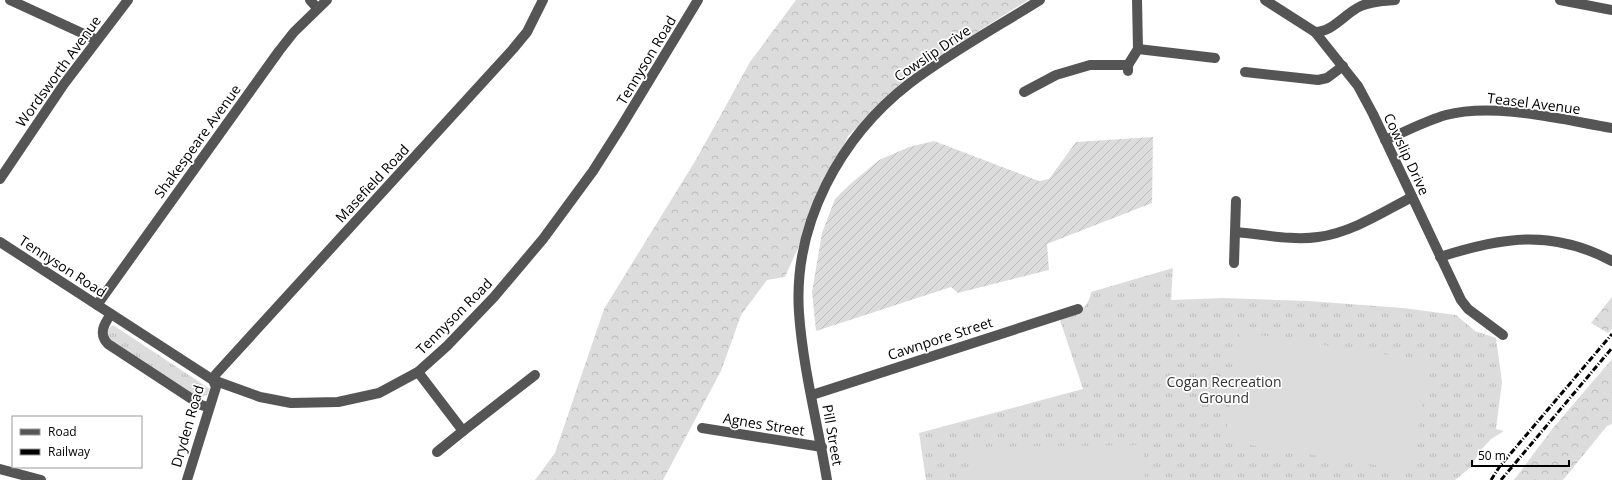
<svg xmlns="http://www.w3.org/2000/svg" width="1612" height="480" viewBox="0 0 1612 480" font-family="'Open Sans',sans-serif">
<style>
.grass{fill:url(#grass-tufts)}
.forest{fill:url(#forest-crowns)}
.garden{fill:url(#garden-furrows)}
.pitch{fill:#dcdcdc}
.lines{fill:none;stroke-linecap:round;stroke-linejoin:round}
.minor{stroke:#555;stroke-width:10}
.rail{stroke:#000;stroke-width:3;stroke-dasharray:6 2 1 2;stroke-linecap:butt}
.labels{text-anchor:middle;dominant-baseline:central;stroke-width:3.5;stroke-linejoin:round;paint-order:stroke}
.street-label{font-size:14px;fill:#000;stroke:#fff}
.park-label{font-size:14px;fill:#333;stroke:#fff}
</style>
<defs>
<pattern id="grass-tufts" width="24" height="20" patternUnits="userSpaceOnUse"><rect width="24" height="20" fill="#dcdcdc"/><path d="M3 7l-1-3M5 7V3M7 7l1-3M15 17l-1-3M17 17v-4M19 17l1-3" fill="none" stroke="#bbb"/></pattern>
<pattern id="forest-crowns" width="20" height="18" patternUnits="userSpaceOnUse"><rect width="20" height="18" fill="#dcdcdc"/><path d="M2 6a3 3 0 1 1 6 0M12 15a3 3 0 1 1 6 0" fill="none" stroke="#bbb"/></pattern>
<pattern id="garden-furrows" width="10" height="10" patternUnits="userSpaceOnUse"><rect width="10" height="10" fill="#dcdcdc"/><path d="M-1 1l2-2M0 10L10 0M9 11l2-2" fill="none" stroke="#bbb"/></pattern>
</defs>
<rect width="100%" height="100%" fill="#fff"/>
<!-- grass -->
<g class="grass">
<path d="M1173 268 1171 300 1224 298 1308 301 1403 308 1456 315 1475 331 1496 338 1502 382 1496 429 1504 431 1491 439 1480 451 1471 467 1455 480H926L919 433 1083 389 1060 320C1074 315 1089 309 1091 292Z"/>
<path d="M113 325 210 389 207 395 200 398 196 397 111 340C107 334 106 329 113 325Z"/>
</g>
<!-- forest -->
<g class="forest">
<polygon points="796,0 1028,0 958,44 910,76 848,136 785,277 767,280 741,315 721,371 663,480 535,480 555,453 604,309 697,158 750,62"/>
<polygon points="1612,297 1612,328 1608,333 1591,323"/>
<polygon points="1612,359 1612,424 1607,426 1563,480 1514,480 1553,428"/>
</g>
<!-- garden -->
<polygon class="garden" points="1153,137 1152,203 1047,244 1049,270 958,293 951,287 816,331 812,292 822,233 835,199 848,186 879,160 909,147 934,141 1039,181 1049,179 1076,142"/>
<!-- pitch -->
<g class="pitch">
<polygon points="1240,332 1428,361 1412,471 1225,441"/>
<polygon points="1144,445 1145,480 969,480 969,447"/>
</g>
<g class="lines">
<!-- minor -->
<g class="minor">
<polyline points="10,0 97,40"/>
<polyline points="310,0 317,8"/>
<polyline points="1265,0 1315,32 1358,86 1373,114 1461,300 1468,309 1503,335"/>
<polyline points="1560,0 1612,10"/>
<path d="M1315 32C1333 32 1345 13 1361 6 1372 1 1384 1 1395 0"/>
<polyline points="1138,49 1215,58"/>
<polyline points="1128,71 1128,65 1138,49 1137,0"/>
<polyline points="1245,72 1318,80 1327,78 1343,66"/>
<polyline points="1024,92 1056,75 1090,65 1128,65"/>
<path d="M1385 140C1405 132 1425 121 1446 115 1494 102 1564 120 1612 128"/>
<polyline points="0,179 64,84 128,0"/>
<path d="M1235 232C1262 234 1292 241 1318 237 1351 233 1383 212 1412 197"/>
<polyline points="0,242 213,380 260,397 291,403 338,402 379,393 418,372 447,346 494,297 543,239 593,171 621,127 698,0"/>
<path d="M1440 257C1502 237 1552 229 1612 261"/>
<polyline points="1234,263 1236,201"/>
<polyline points="97,305 279,51 294,32 327,0"/>
<path d="M111 314C104 324 98 334 108 344L201 405 208 407"/>
<polyline points="418,372 463,431 437,452"/>
<polyline points="213,380 216,374 513,49 527,32 543,0"/>
<polyline points="812,395 1078,309"/>
<polyline points="702,428 822,447"/>
<polyline points="463,431 535,375"/>
<polyline points="0,469 41,480"/>
<polyline points="187,480 216,387 213,380"/>
<path d="M827 480C818 425 803 369 799 313 793 224 840 137 910 83 951 52 997 27 1040 0"/>
</g>
<!-- rail -->
<g class="rail">
<polyline points="1491,480 1500,466 1612,334"/>
<polyline points="1501,480 1612,348"/>
</g>
</g>
<g class="labels">
<!-- street labels -->
<g class="street-label">
<text transform="translate(932 53) rotate(-34)">Cowslip Drive</text>
<text transform="translate(646 60) rotate(-59)">Tennyson Road</text>
<text transform="translate(58 71) rotate(-54)">Wordsworth Avenue</text>
<text transform="translate(1534 103) rotate(7)">Teasel Avenue</text>
<text transform="translate(197 141) rotate(-54)">Shakespeare Avenue</text>
<text transform="translate(1407 154) rotate(65)">Cowslip Drive</text>
<text transform="translate(372 183) rotate(-47)">Masefield Road</text>
<text transform="translate(63 266) rotate(33)">Tennyson Road</text>
<text transform="translate(454 316) rotate(-45)">Tennyson Road</text>
<text transform="translate(940 338) rotate(-18)">Cawnpore Street</text>
<text transform="translate(764 424) rotate(9)">Agnes Street</text>
<text transform="translate(187 426) rotate(-74)">Dryden Road</text>
<text transform="translate(833 435) rotate(80)">Pill Street</text>
</g>
<!-- park labels -->
<g class="park-label">
<text x="1224" y="381">Cogan Recreation<tspan x="1224" dy="16">Ground</tspan></text>
</g>
</g>
<!-- legend -->
<rect x="12" y="416" width="130" height="52" fill="#ffffff" stroke="#999999"/>
<rect x="20" y="429" width="20" height="6" fill="#555555" stroke="#999999"/>
<text x="48" y="436" font-size="12" fill="#000000">Road</text>
<rect x="20" y="449" width="20" height="6" fill="#000000" stroke="#999999"/>
<text x="48" y="456" font-size="12" fill="#000000">Railway</text>
<!-- scale -->
<path d="M1472 460v6h97v-6" fill="none" stroke="#000000" stroke-width="2"/>
<text x="1478" y="460" font-size="12" fill="#000000" stroke="#ffffff" stroke-width="3" paint-order="stroke">50 m</text>
</svg>
